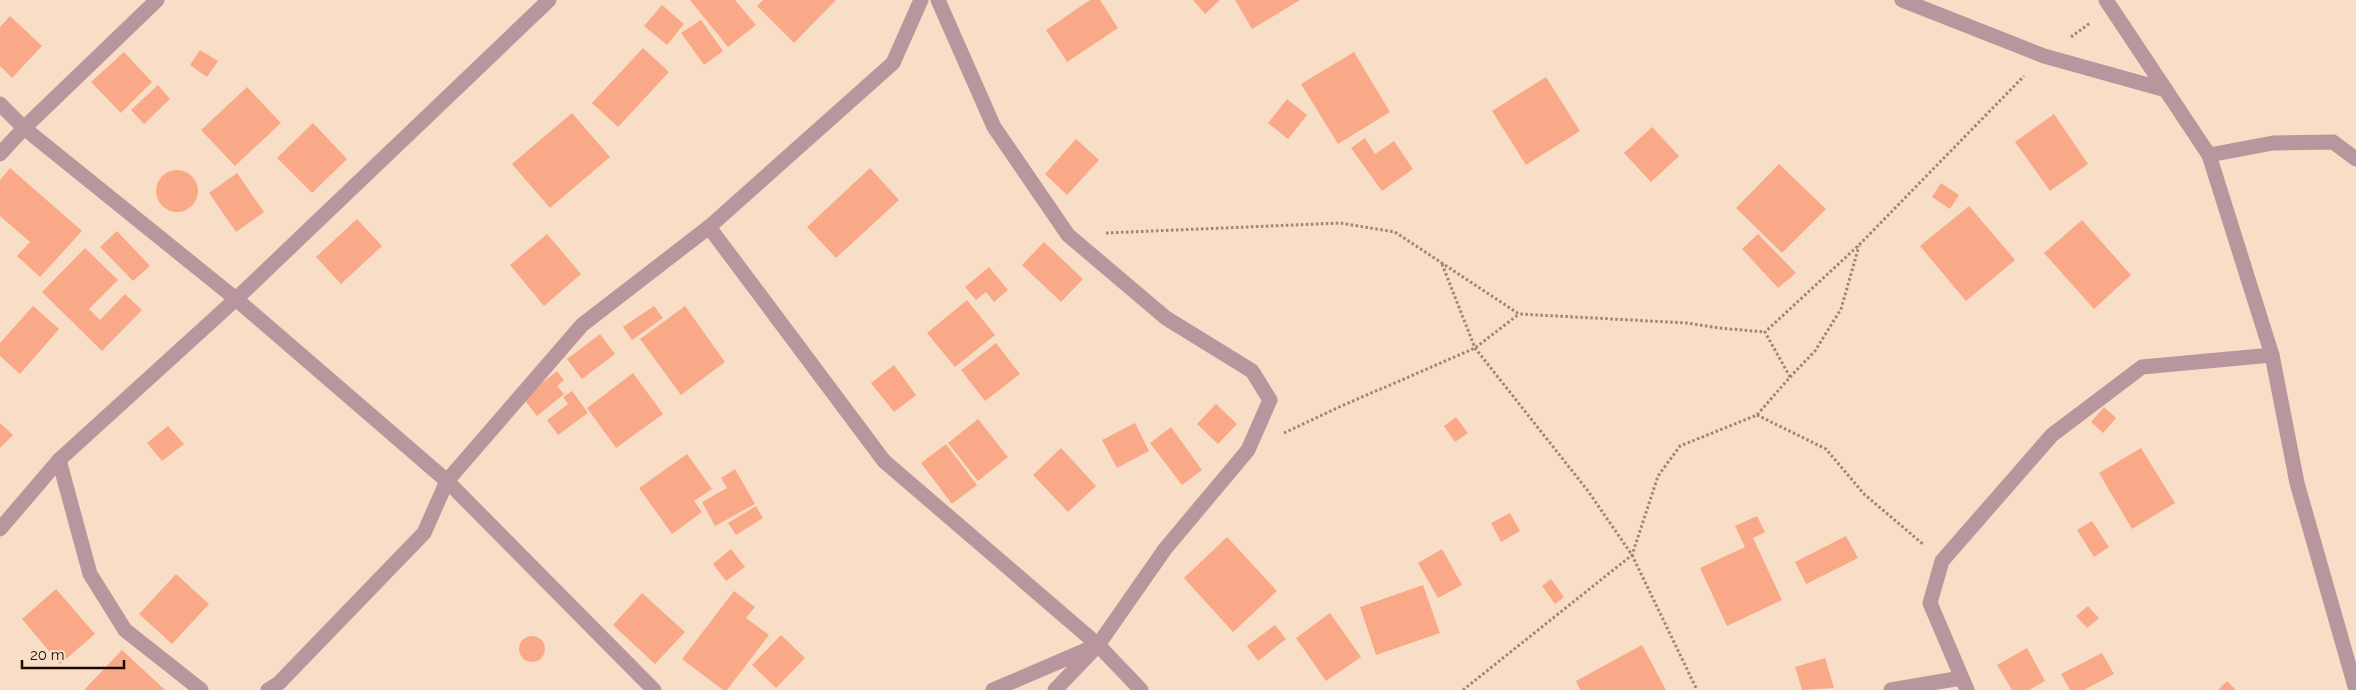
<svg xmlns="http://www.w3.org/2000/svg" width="2356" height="690" viewBox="0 0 2356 690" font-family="Raleway,sans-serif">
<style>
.building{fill:#faa988}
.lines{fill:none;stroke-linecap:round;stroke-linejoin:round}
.path{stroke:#9d8674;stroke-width:3;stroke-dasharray:2.5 2.5;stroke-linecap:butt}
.minor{stroke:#b9969e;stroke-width:15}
</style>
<rect width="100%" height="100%" fill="#f8dec7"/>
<!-- building -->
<g class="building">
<polygon points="690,0 735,0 756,25 728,47"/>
<polygon points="763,0 836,0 794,43 757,6"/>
<polygon points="1090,0 1100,0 1118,28 1067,62 1046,30"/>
<polygon points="1193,0 1220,0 1205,14"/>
<polygon points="1235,0 1300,0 1252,29"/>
<polygon points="662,5 684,24 667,45 644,26"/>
<polygon points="10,16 42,46 12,78 0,66 0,27"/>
<polygon points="701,20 723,51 704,65 681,33"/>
<polygon points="643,48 669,72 618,127 592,103"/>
<polygon points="200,50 218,61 207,77 190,65"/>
<polygon points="124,52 152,82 121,113 91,82"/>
<polygon points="1354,52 1390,112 1338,144 1301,84"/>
<polygon points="1546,77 1580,131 1526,165 1492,111"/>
<polygon points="158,85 170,99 144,124 131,110"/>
<polygon points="247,87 281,123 235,166 201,130"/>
<polygon points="1287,99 1307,115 1288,139 1268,123"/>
<polygon points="572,113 610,157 550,208 512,164"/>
<polygon points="2054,114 2088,164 2050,191 2015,142"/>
<polygon points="313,123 347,159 312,193 277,158"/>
<polygon points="1652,127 1679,156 1651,182 1624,153"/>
<polygon points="1365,138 1375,154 1394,141 1413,169 1382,191 1351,148"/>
<polygon points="1076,139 1099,160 1067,195 1045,174"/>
<polygon points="1779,164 1826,209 1782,253 1736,208"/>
<polygon points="10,168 82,231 40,277 17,256 30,242 0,216 0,180"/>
<polygon points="870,168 899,200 836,258 807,227"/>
<circle cx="177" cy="191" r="21"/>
<polygon points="237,173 264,212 236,232 209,193"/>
<polygon points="1941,183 1959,195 1950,209 1932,197"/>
<polygon points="1969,206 2015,260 1966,301 1920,246"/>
<polygon points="357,219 382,246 341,284 316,257"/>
<polygon points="2082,220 2131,275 2094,309 2044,253"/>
<polygon points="117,231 150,266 133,281 100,247"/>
<polygon points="547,234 581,274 544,306 510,265"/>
<polygon points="1758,234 1796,273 1778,288 1742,249"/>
<polygon points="1044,242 1083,279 1061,302 1022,265"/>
<polygon points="85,248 118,280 89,309 100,320 125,294 142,310 102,351 42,292"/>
<polygon points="989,267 1008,290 994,302 986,292 976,300 965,287"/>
<polygon points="967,300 995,335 955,367 927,333"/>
<polygon points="33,306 59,329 20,374 0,356 0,343"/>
<polygon points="654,306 663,318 632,340 623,327"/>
<polygon points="685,306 725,362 681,395 640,339"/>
<polygon points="600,334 615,354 582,379 567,359"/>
<polygon points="996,343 1020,374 985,401 961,370"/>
<polygon points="894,365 916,395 894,412 871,383"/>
<polygon points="557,371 564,380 557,386 564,394 537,416 523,398"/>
<polygon points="633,373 663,414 616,448 587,408"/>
<polygon points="572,391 588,413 558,435 547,420 568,404 563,397"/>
<polygon points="1216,404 1237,424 1218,444 1197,424"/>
<polygon points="2104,407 2116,418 2103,433 2091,422"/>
<polygon points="1456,417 1468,433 1455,442 1444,426"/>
<polygon points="978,419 1008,457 978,481 948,443"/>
<polygon points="0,423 13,435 0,448"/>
<polygon points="1135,423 1149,451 1117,468 1102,440"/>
<polygon points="168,426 184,444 162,461 147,443"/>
<polygon points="1171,427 1202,470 1182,485 1150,443"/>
<polygon points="946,444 977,485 952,504 921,463"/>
<polygon points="1061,448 1096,486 1068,512 1033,475"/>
<polygon points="2141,448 2175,503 2132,529 2099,473"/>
<polygon points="687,454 712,489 694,501 702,512 672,534 639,488"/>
<polygon points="735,469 755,504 715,526 702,502 727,488 721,478"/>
<polygon points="756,506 763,518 736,535 728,523"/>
<polygon points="1510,513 1520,531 1501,542 1491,523"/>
<polygon points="1757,516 1765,532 1753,538 1782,600 1727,626 1700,568 1745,547 1735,526"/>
<polygon points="2092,521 2109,547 2094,557 2077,530"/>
<polygon points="1846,536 1858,558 1806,584 1795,562"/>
<polygon points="1227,537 1277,591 1233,632 1184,578"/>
<polygon points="731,549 745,567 726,581 713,564"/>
<polygon points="1442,549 1462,585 1438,598 1418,563"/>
<polygon points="176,574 209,604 172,644 139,614"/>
<polygon points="1551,579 1564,597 1555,604 1542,586"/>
<polygon points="1423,585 1440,633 1376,655 1360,607"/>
<polygon points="56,589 95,634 60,664 22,619"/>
<polygon points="734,591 755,607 746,618 769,635 727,690 723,690 682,659"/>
<polygon points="642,593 685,632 655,664 613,625"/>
<polygon points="2088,606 2099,618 2087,628 2076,616"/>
<polygon points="1330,613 1361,657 1326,681 1296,638"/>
<polygon points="1275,625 1286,639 1258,661 1247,646"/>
<polygon points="781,635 805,658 776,688 752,665"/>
<circle cx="532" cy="649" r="13"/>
<polygon points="1642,645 1666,690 1580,690 1576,681"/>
<polygon points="2027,648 2045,681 2029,690 2012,690 1997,665"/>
<polygon points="122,650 165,690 84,690"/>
<polygon points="2102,653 2114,674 2084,690 2070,690 2061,674"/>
<polygon points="1825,658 1834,688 1802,690 1795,667"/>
<polygon points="2227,681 2236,690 2218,690"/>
</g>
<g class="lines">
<!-- path -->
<g class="path">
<polyline points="2071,37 2090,23"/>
<polyline points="1106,233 1340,223 1395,232 1519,314 1687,323 1719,328 1765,332"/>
<polyline points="1442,264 1475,348 1588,491 1632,555 1697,690"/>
<polyline points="1790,377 1815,351 1841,309 1859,246"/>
<polyline points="1757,415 1826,449 1864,494 1924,545"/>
<polyline points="1284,433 1337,408 1475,348 1519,314"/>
<polyline points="1463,690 1632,555 1658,476 1680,446 1757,415 1790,377 1765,332 1859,245 2024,76"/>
</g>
<!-- minor -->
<g class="minor">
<polyline points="938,0 994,127 1068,235 1166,318 1252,371 1270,400 1248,450 1165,549 1098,645 1055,690"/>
<polyline points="1902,0 2044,56 2166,90"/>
<polyline points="2106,0 2209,155 2273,143 2333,142 2356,159"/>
<polyline points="0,104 24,128 236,299 447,481 654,690"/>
<polyline points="0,154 24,128 157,0"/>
<polyline points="2209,155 2272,355 2297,483 2356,690"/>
<polyline points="709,227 884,461 1098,645"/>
<polyline points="59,460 90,574 125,630 201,690"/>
<polyline points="0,529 59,460 236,299 549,0"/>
<polyline points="268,690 279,683 424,533 447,481 582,325 709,227 893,63 921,0"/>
<polyline points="993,690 1098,645 1141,690"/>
<polyline points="1891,690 1961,678"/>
<polyline points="1967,690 1930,603 1942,561 2052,435 2142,367 2272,355"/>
</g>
</g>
<!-- scale -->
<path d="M22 660v8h102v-8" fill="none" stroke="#1d0b00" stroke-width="2.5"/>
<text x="30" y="660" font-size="15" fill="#1d0b00" stroke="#f8dec7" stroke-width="4" paint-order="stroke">20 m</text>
</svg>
